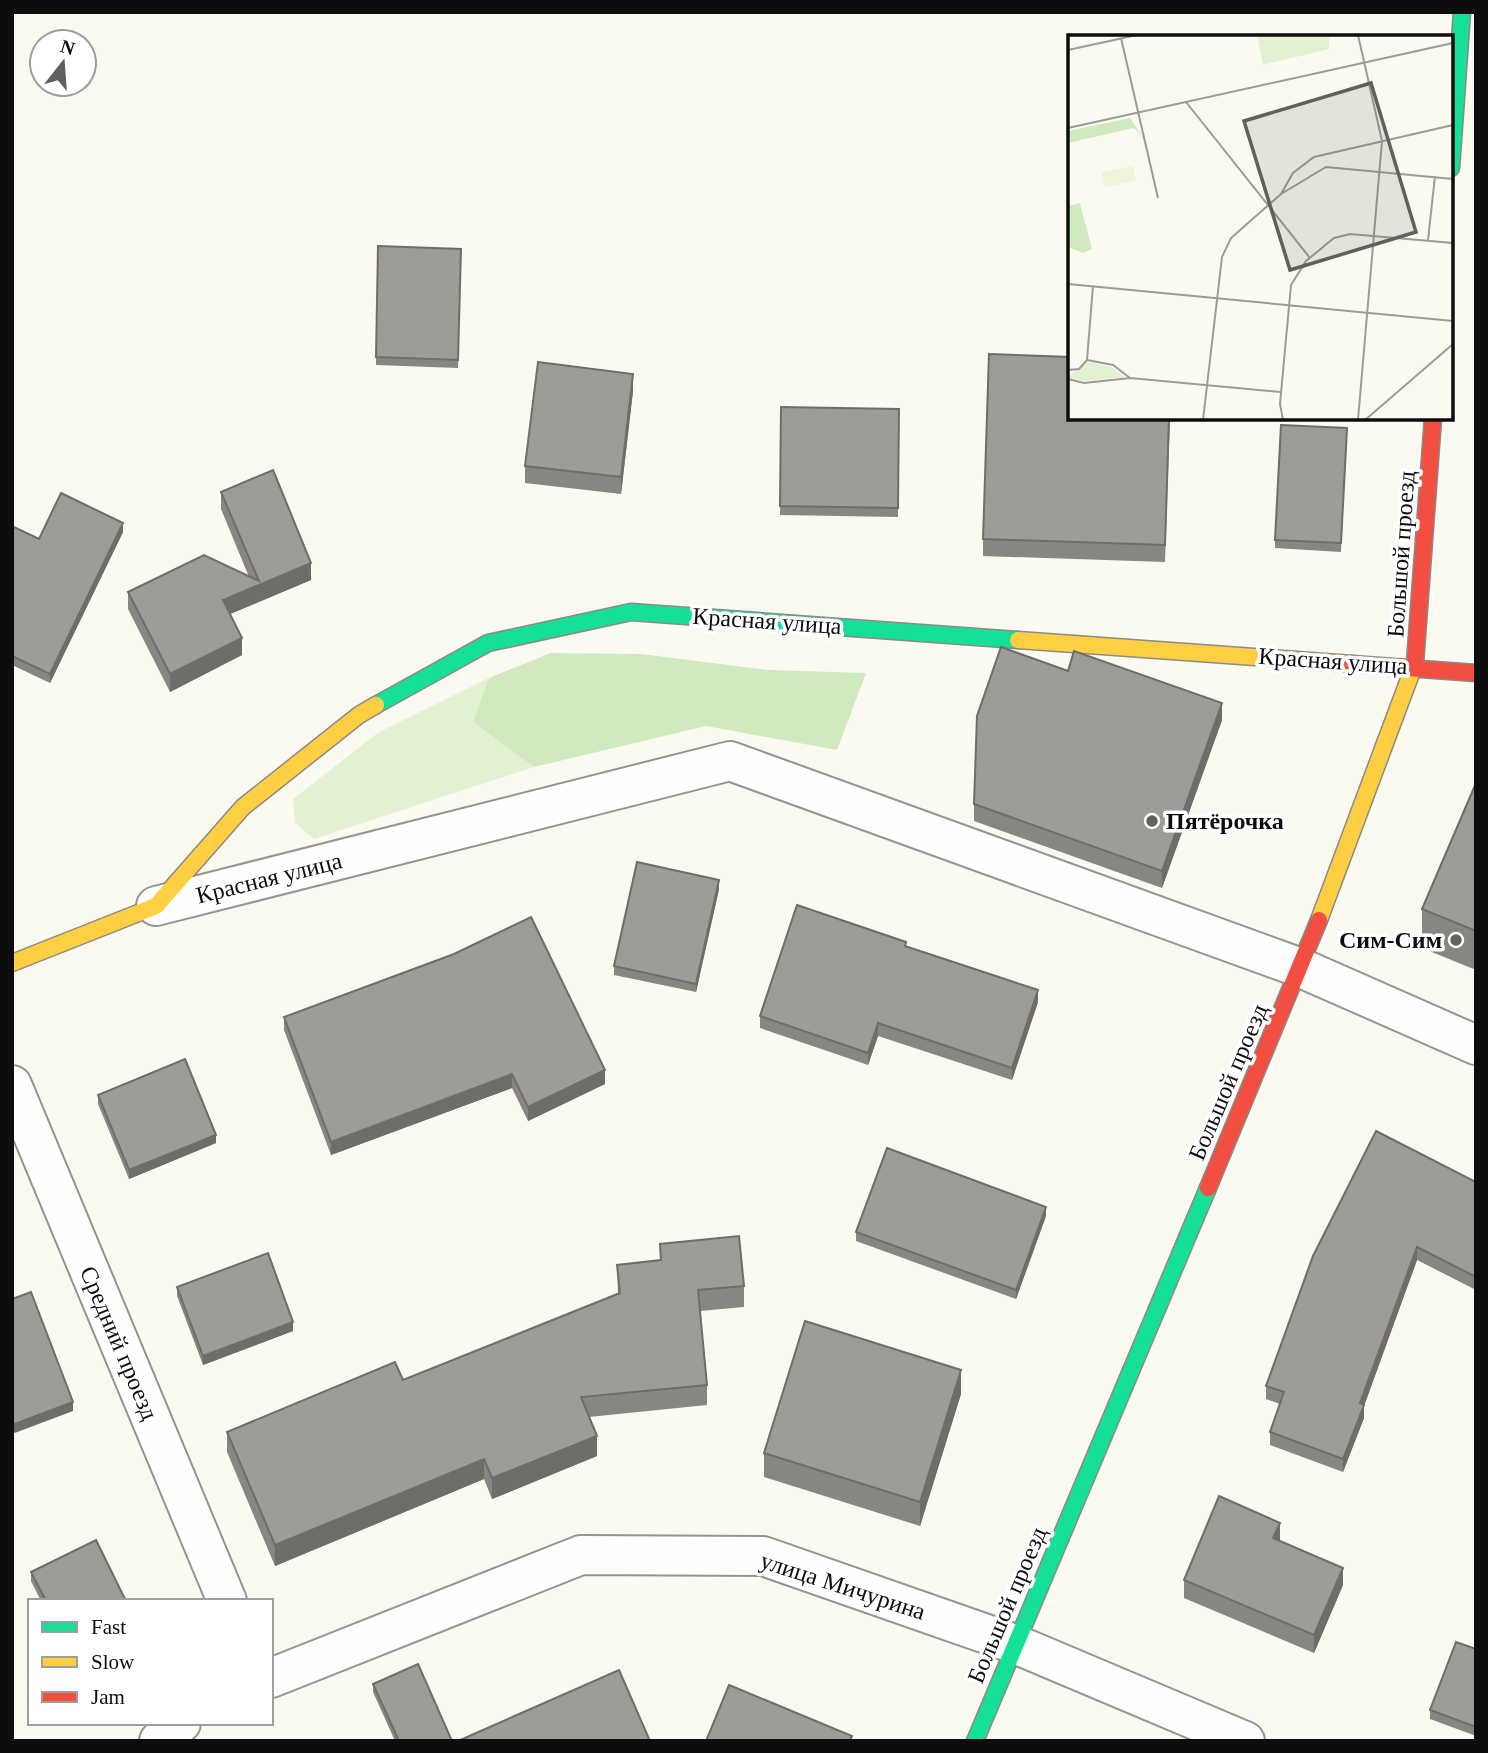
<svg xmlns="http://www.w3.org/2000/svg" width="1488" height="1753" viewBox="0 0 1488 1753" font-family="Georgia,serif">
<style>
.green{fill:#e1f1d1}
.forest{fill:#d1e9be}
.lines{fill:none;stroke-linecap:round;stroke-linejoin:round}
.street-casing{stroke:#949490;stroke-width:42}
.fast-casing{stroke:#8b8a86;stroke-width:19}
.slow-casing{stroke:#8b8a86;stroke-width:19}
.jam-casing{stroke:#8b8a86;stroke-width:19}
.street{stroke:#fefefd;stroke-width:38}
.fast{stroke:#16e098;stroke-width:16}
.slow{stroke:#ffcf43;stroke-width:16}
.jam{stroke:#f24e42;stroke-width:16}
.wall{fill:#888682}
.shaded-wall{fill:#6f6d6a}
.building{fill:#9e9c97;stroke:#6f6d6a;stroke-width:2}
.poi-dot{fill:#60605d;stroke:#fff;stroke-width:2.5}
.labels{text-anchor:middle;dominant-baseline:central;stroke-width:7;stroke-linejoin:round;paint-order:stroke}
.street-label{font-size:24px;fill:#0d0d0d;stroke:#fff}
.poi-label{font-size:24px;font-weight:bold;fill:#0d0d0d;stroke:#fff;text-anchor:start}
.inset-road{fill:none;stroke:#9c9b96;stroke-width:2}
.view{fill:#60605d;fill-opacity:0.15;stroke:#60605d;stroke-width:3.5}
.inset-edge{fill:none;stroke:#0d0d0d;stroke-width:3.5}
</style>
<rect width="100%" height="100%" fill="#fbfaf1"/>
<!-- green -->
<polygon class="green" points="489,678 473,722 534,767 314,839 295,823 293,799 379,732"/>
<!-- forest -->
<polygon class="forest" points="551,653 641,654 768,670 866,673 837,750 706,726 534,767 473,722 489,678"/>
<g class="lines">
<!-- street casing -->
<g class="street-casing">
<g id="street">
<polyline points="156,906 730,761 1301,968 1476,1045"/>
<polyline points="12,1085 227,1601"/>
<polyline points="271,1678 581,1555 763,1556 1015,1644 1245,1741"/>
<polyline points="159,1741 181,1723"/>
</g>
</g>
<!-- fast casing -->
<g class="fast-casing">
<g id="fast">
<polyline points="1451,168 1462,12"/>
<polyline points="376,705 488,643 631,612 1018,640"/>
<polyline points="975,1741 1208,1188"/>
</g>
</g>
<!-- slow casing -->
<g class="slow-casing">
<g id="slow">
<polyline points="1018,640 1352,664"/>
<polyline points="1319,920 1415,663"/>
<polyline points="12,963 156,906 243,807 359,715 376,705"/>
</g>
</g>
<!-- jam casing -->
<g class="jam-casing">
<g id="jam">
<polyline points="1415,663 1433,418"/>
<polyline points="1352,664 1476,673"/>
<polyline points="1208,1188 1319,920"/>
</g>
</g>
<!-- street -->
<use href="#street" class="street"/>
<!-- fast -->
<use href="#fast" class="fast"/>
<!-- slow -->
<use href="#slow" class="slow"/>
<!-- jam -->
<use href="#jam" class="jam"/>
</g>
<!-- wall -->
<g class="wall">
<polygon points="461,249 458,368 376,365 376,357"/>
<polygon points="633,391 621,494 525,483 525,466"/>
<polygon points="781,407 899,409 898,517 780,515"/>
<polygon points="1170,418 1165,562 983,556 983,539"/>
<polygon points="1347,428 1341,552 1275,548 1275,540"/>
<polygon points="221,492 311,580 230,614 242,655 170,692 128,609 128,592 249,577 221,509"/>
<polygon points="12,526 39,539 123,532 50,683 12,665"/>
<polygon points="1068,671 1222,720 1162,888 974,821 974,804"/>
<polygon points="1476,783 1476,970 1422,948 1422,909"/>
<polygon points="719,889 696,992 614,975 614,966"/>
<polygon points="906,946 1038,1002 1012,1080 878,1036 868,1065 760,1028 760,1016"/>
<polygon points="284,1017 605,1084 528,1121 512,1088 331,1155 284,1030"/>
<polygon points="98,1095 216,1143 129,1179 98,1104"/>
<polygon points="1476,1182 1476,1290 1417,1260 1364,1406 1364,1418 1343,1472 1270,1445 1270,1432 1280,1404 1266,1399 1266,1386"/>
<polygon points="1046,1216 1016,1299 856,1241 856,1232"/>
<polygon points="660,1244 744,1286 744,1307 700,1311 707,1385 707,1405 589,1417 597,1456 492,1499 484,1479 275,1566 227,1452 227,1432 403,1380 618,1293 617,1265 660,1260"/>
<polygon points="177,1287 293,1331 203,1365 177,1296"/>
<polygon points="961,1394 920,1526 764,1477 764,1453"/>
<polygon points="1280,1541 1343,1585 1314,1653 1184,1598 1184,1580"/>
<polygon points="31,1572 126,1601 41,1601 31,1581"/>
<polygon points="1476,1649 1476,1736 1430,1719 1430,1710"/>
<polygon points="373,1684 452,1741 395,1741 373,1692"/>
</g>
<!-- shaded-wall -->
<g class="shaded-wall">
<polygon points="633,374 633,391 621,494 621,477"/>
<polygon points="123,523 123,532 50,683 50,674"/>
<polygon points="311,563 311,580 223,617 223,600"/>
<polygon points="242,638 242,655 170,692 170,674"/>
<polygon points="1222,703 1222,720 1162,888 1162,871"/>
<polygon points="719,880 719,889 696,992 696,984"/>
<polygon points="1038,990 1038,1002 1012,1080 1012,1068"/>
<polygon points="878,1023 878,1036 868,1065 868,1053"/>
<polygon points="605,1070 605,1084 528,1121 528,1107"/>
<polygon points="512,1074 512,1088 331,1155 331,1142"/>
<polygon points="216,1135 216,1143 129,1179 129,1170"/>
<polygon points="1046,1207 1046,1216 1016,1299 1016,1290"/>
<polygon points="1417,1247 1417,1260 1364,1406 1364,1418 1343,1472 1343,1459 1360,1403"/>
<polygon points="293,1322 293,1331 203,1365 203,1356"/>
<polygon points="961,1370 961,1394 920,1526 920,1502"/>
<polygon points="73,1402 73,1411 12,1434 12,1425"/>
<polygon points="597,1436 597,1456 492,1499 492,1478"/>
<polygon points="484,1459 484,1479 275,1566 275,1545"/>
<polygon points="1280,1523 1280,1540 1273,1555 1273,1538"/>
<polygon points="1343,1568 1343,1585 1314,1653 1314,1635"/>
</g>
<!-- building -->
<g class="building">
<polygon points="378,246 461,249 458,360 376,357"/>
<polygon points="989,354 1070,357 1070,418 1169,418 1165,545 983,539"/>
<polygon points="538,362 633,374 621,477 525,466"/>
<polygon points="781,407 899,409 898,508 780,506"/>
<polygon points="1281,425 1347,428 1341,543 1275,540"/>
<polygon points="273,470 311,563 223,600 242,638 170,674 128,592 204,555 259,581 221,492"/>
<polygon points="61,493 123,523 50,674 12,656 12,526 39,539"/>
<polygon points="1001,647 1068,671 1074,651 1222,703 1162,871 974,804 977,716"/>
<polygon points="1476,783 1476,931 1422,909"/>
<polygon points="637,862 719,880 696,984 614,966"/>
<polygon points="797,905 906,942 905,946 1038,990 1012,1068 878,1023 868,1053 760,1016"/>
<polygon points="531,917 605,1070 528,1107 512,1074 331,1142 284,1017 454,954"/>
<polygon points="185,1059 216,1135 129,1170 98,1095"/>
<polygon points="1376,1131 1476,1182 1476,1277 1417,1247 1360,1403 1364,1405 1343,1459 1270,1432 1284,1392 1266,1386 1313,1256"/>
<polygon points="887,1148 1046,1207 1016,1290 856,1232"/>
<polygon points="739,1236 744,1286 698,1290 707,1385 581,1397 597,1436 492,1478 484,1459 275,1545 227,1432 395,1362 403,1380 620,1293 617,1265 661,1260 660,1244"/>
<polygon points="268,1253 293,1322 203,1356 177,1287"/>
<polygon points="31,1292 73,1402 12,1425 12,1299"/>
<polygon points="805,1321 961,1370 920,1502 764,1453"/>
<polygon points="1219,1496 1280,1523 1273,1538 1343,1568 1314,1635 1184,1580"/>
<polygon points="96,1540 126,1601 46,1601 31,1572"/>
<polygon points="1456,1642 1476,1649 1476,1727 1430,1710"/>
<polygon points="418,1664 452,1741 399,1741 373,1684"/>
<polygon points="619,1670 650,1741 458,1741"/>
<polygon points="729,1685 852,1736 850,1741 706,1741"/>
</g>
<!-- markers -->
<g class="poi-dot">
<circle cx="1152" cy="821" r="7"/>
<circle cx="1456" cy="940" r="7"/>
</g>
<g class="labels">
<!-- street labels -->
<g class="street-label">
<text transform="translate(1401 554) rotate(-86)">Большой проезд</text>
<text transform="translate(767 621) rotate(4)">Красная улица</text>
<text transform="translate(1333 661) rotate(4)">Красная улица</text>
<text transform="translate(269 878) rotate(-14)">Красная улица</text>
<text transform="translate(1228 1082) rotate(-67)">Большой проезд</text>
<text transform="translate(119 1343) rotate(67)">Средний проезд</text>
<text transform="translate(843 1586) rotate(18)">улица Мичурина</text>
<text transform="translate(1007 1605) rotate(-67)">Большой проезд</text>
</g>
<!-- poi labels -->
<g class="poi-label">
<text x="1166" y="821">Пятёрочка</text>
<text x="1442" y="940" text-anchor="end">Сим-Сим</text>
</g>
</g>
<!-- overview -->
<g transform="translate(1068 35)">
<rect width="385" height="385" fill="#fbfaf1"/>
<path d="M189 0H261V14L195 30ZM19 327 43 332 57 342 17 346 0 342Z" fill="#e1f1d1"/>
<path d="M62 83 75 102 66 93 0 108V96ZM12 168 24 214 15 218 0 212V171Z" fill="#d1e9be"/>
<path d="M65 131 68 146 37 152 34 137Z" fill="#ecf5da"/>
<path class="inset-road" d="M290 0 314 106 290 385M53 3 90 163M0 15 69 0M118 67 242 223M0 93 385 8M213 159 258 132 385 144M360 205 367 141M0 249 385 286M19 325 25 251M19 325 45 330 62 343M0 335 11 334 19 325M0 344 16 348 62 343 213 357M135 385 154 222 163 203 213 159 225 138 246 122 385 90M215 385 212 369 223 250 238 226 266 203 282 199 385 208M297 385 385 309"/>
<path class="view" d="M303 48 348 197 222 235 176 86Z"/>
<rect width="385" height="385" class="inset-edge"/>
</g>
<!-- border -->
<rect width="1488" height="1753" fill="none" stroke="#0d0d0d" stroke-width="28"/>
<!-- legend -->
<rect x="28" y="1599" width="245" height="126" fill="#ffffff" stroke="#9e9e9e" stroke-width="2"/>
<rect x="42" y="1622" width="35" height="10" fill="#16e098" stroke="#9e9e9e" stroke-width="2"/>
<text x="91" y="1634" font-size="21" fill="#0d0d0d">Fast</text>
<rect x="42" y="1657" width="35" height="10" fill="#ffcf43" stroke="#9e9e9e" stroke-width="2"/>
<text x="91" y="1669" font-size="21" fill="#0d0d0d">Slow</text>
<rect x="42" y="1692" width="35" height="10" fill="#f24e42" stroke="#9e9e9e" stroke-width="2"/>
<text x="91" y="1704" font-size="21" fill="#0d0d0d">Jam</text>
<!-- north arrow -->
<g transform="translate(63 63) rotate(17)"><circle r="33" fill="#ffffff" stroke="#9e9e9e" stroke-width="2"/>
<path d="M0-5L12 26L0 18L-12 26Z" fill="#60605d"/>
<text y="-10" font-size="19" font-weight="bold" text-anchor="middle" fill="#0d0d0d">N</text>
</g>
</svg>
